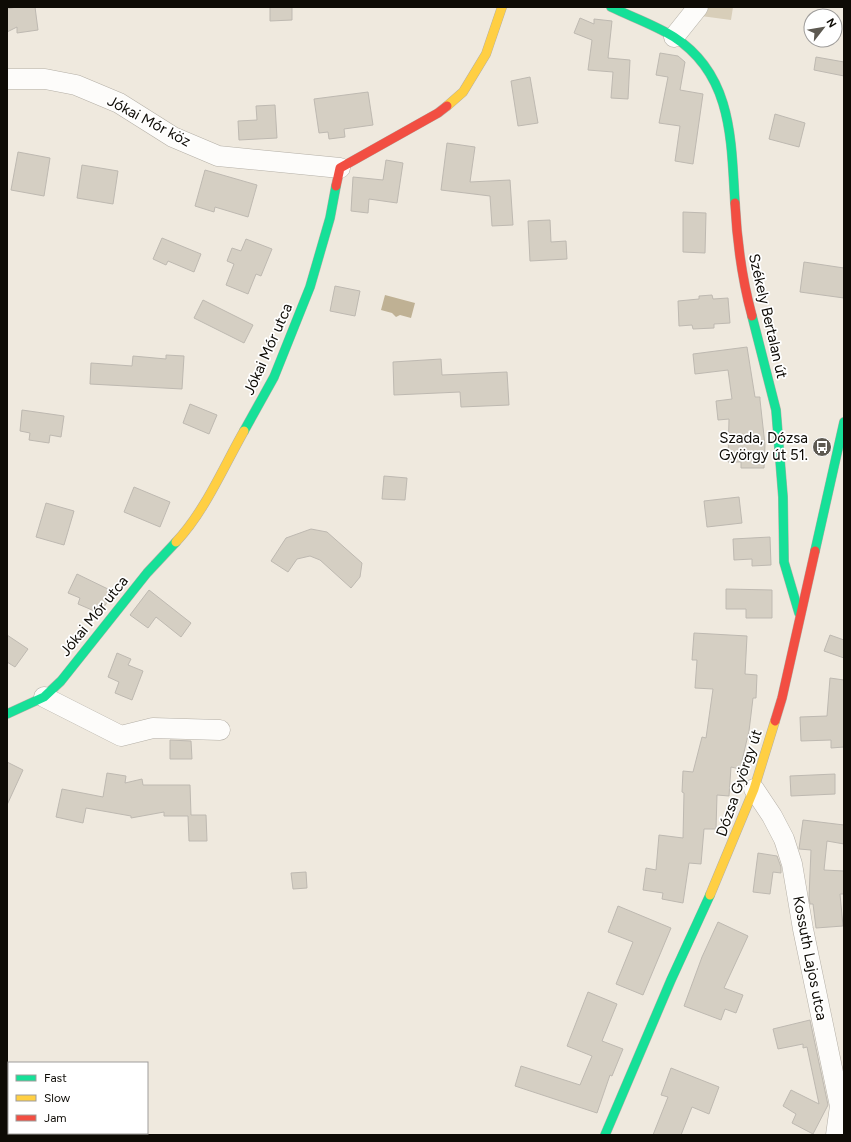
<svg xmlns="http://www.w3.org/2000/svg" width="851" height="1142" viewBox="0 0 851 1142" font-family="Figtree,sans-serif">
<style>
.green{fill:#d8ceb9}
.water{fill:#bfb194}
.building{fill:#d5cfc3;stroke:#beb9b1}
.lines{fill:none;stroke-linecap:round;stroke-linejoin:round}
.street-casing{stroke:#b4afa6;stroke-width:21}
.fast-casing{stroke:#b4afa6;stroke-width:10}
.slow-casing{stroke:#b4afa6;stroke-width:10}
.jam-casing{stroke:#b4afa6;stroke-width:10}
.street{stroke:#fdfcfa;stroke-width:20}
.fast{stroke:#16e098;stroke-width:9}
.slow{stroke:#ffcf43;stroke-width:9}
.jam{stroke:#f24e42;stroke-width:9}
.labels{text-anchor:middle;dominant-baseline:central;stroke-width:3.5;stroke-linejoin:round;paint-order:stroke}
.street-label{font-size:15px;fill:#0e0b05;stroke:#fff}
.poi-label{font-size:15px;fill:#0e0b05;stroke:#fff;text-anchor:end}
</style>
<rect width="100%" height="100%" fill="#efe9de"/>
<!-- green -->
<polygon class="green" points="682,7 733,7 731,20 701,16"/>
<!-- water -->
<polygon class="water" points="385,295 415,303 411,318 400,315 396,317 392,313 381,310"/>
<!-- building -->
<g class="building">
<polygon points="16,7 35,7 38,30 17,33 17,27 7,32 7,9"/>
<polygon points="270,7 292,7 292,20 270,21"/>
<polygon points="580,18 594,24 594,19 612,21 608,58 630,60 628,99 611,98 613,72 588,70 592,40 574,33"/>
<polygon points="660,53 678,56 685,62 680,90 703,94 693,164 675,161 680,126 659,123 668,77 656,75"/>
<polygon points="816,57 844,62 844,76 814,70"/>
<polygon points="530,77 538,123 518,126 511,81"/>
<polygon points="368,92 373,125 344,129 345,137 329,139 328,132 319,133 314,99"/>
<polygon points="275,105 277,138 239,140 238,121 257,120 256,106"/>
<polygon points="775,114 805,123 799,147 769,139"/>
<polygon points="447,143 475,147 470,182 510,180 513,225 492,226 490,196 441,190"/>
<polygon points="18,152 50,158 44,196 11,190"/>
<polygon points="386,160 403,163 397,203 369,199 368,213 351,211 353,177 383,180"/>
<polygon points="82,165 118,171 113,204 77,198"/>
<polygon points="205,170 257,185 248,217 215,207 214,212 195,206"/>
<polygon points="683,212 706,213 705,253 683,252"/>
<polygon points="550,220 551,242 566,241 567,259 530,261 528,221"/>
<polygon points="162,238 201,254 194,272 168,261 166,265 153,259"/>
<polygon points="246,239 272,249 261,276 256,274 248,294 226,285 234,264 227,261 232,248 241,251"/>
<polygon points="804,262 844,268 844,298 800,292"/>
<polygon points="335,286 360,291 355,316 330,311"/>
<polygon points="712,295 713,299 728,298 730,323 714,324 714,328 693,329 692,325 679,326 678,301 699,299 699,296"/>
<polygon points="203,300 253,325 244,343 194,318"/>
<polygon points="747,347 755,397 760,397 760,400 765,445 764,468 741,468 741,462 728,462 729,419 718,420 716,401 732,399 728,370 695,374 693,354"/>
<polygon points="166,355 184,356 182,389 90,384 91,363 132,366 133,356 166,359"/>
<polygon points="441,359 442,375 507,372 509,405 461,407 460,392 394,395 393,362"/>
<polygon points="190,404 217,415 209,434 183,423"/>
<polygon points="22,410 64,416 61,437 50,435 49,443 29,440 30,433 20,431"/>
<polygon points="384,476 407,478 405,500 382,499"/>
<polygon points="134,487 170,502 160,527 124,512"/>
<polygon points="739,497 742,523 707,527 704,501"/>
<polygon points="46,503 74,511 64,545 36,537"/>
<polygon points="311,529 327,532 362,563 360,577 351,588 320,560 310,556 297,559 288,572 271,561 286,538"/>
<polygon points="770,537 771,565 752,566 752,559 734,560 733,539"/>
<polygon points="77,574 112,591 106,604 99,613 78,604 80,598 68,593"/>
<polygon points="726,589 772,590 772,618 746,618 746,609 726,609"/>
<polygon points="149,590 191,623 181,637 156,617 148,628 130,615"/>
<polygon points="694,633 747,636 745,674 757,675 756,698 753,698 749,731 740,769 731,767 729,796 717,795 716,829 704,829 701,864 689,863 683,903 662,899 663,893 643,890 646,868 656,870 659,835 683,838 684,793 682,792 683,771 693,772 702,737 706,738 713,689 695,688 697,660 692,660"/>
<polygon points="7,635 28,649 15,667 7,662"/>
<polygon points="830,635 844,640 844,658 824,651"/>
<polygon points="117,653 131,659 128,665 143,671 132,700 115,693 119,682 108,677"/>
<polygon points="830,678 844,680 844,747 831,748 831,740 801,741 800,717 827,716"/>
<polygon points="170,740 191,741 192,759 170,759"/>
<polygon points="7,762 23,770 7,805"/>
<polygon points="107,773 126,776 125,783 142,779 143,785 190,785 191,815 206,815 207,841 189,841 188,816 164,816 164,812 131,818 131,816 86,808 83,823 56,817 62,789 103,797"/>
<polygon points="835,774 835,794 791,796 790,776"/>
<polygon points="803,820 844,825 844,844 827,841 824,870 844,871 844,894 840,894 843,926 816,928 813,904 810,904 809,897 811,850 799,849"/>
<polygon points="758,853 777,856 781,867 781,873 773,872 770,894 753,892"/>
<polygon points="306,872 307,888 293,889 291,873"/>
<polygon points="618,906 671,928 643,995 616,984 633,942 608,932"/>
<polygon points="718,922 748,936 724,988 743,995 736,1013 725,1009 721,1020 684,1006 702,957"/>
<polygon points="588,992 617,1004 602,1041 623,1049 612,1076 610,1075 597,1113 515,1086 521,1066 580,1085 592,1056 567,1046"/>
<polygon points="810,1020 828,1105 813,1134 792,1123 796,1114 783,1106 791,1090 819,1104 807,1047 803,1048 803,1044 778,1049 773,1029"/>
<polygon points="671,1068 719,1087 709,1114 692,1107 681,1135 653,1135 668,1097 661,1095"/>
</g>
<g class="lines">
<!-- street casing -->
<g class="street-casing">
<g id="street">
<polyline points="674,37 698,7"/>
<polyline points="7,79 45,79 76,85 119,103 173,137 218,156 340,168"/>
<polyline points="44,697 121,736 153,728 220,730"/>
<polyline points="754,789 772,816 784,839 792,864 803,929 840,1106 836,1135"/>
</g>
</g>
<!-- fast casing -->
<g class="fast-casing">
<g id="fast">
<path d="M611 7C632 17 655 25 674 37 733 75 731 141 735 203"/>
<polyline points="752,316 776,410 783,497 784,562 799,613"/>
<polyline points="244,431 274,377 310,287 330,218 336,186"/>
<polyline points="815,551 844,422"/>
<polyline points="7,714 44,697 61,681 147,573 176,542"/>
<polyline points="605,1135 671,980 710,895"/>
</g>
</g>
<!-- slow casing -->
<g class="slow-casing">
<g id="slow">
<polyline points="447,106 463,92 486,54 502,7"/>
<path d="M176 542C205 511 223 468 244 431"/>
<polyline points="710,895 754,789 775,721"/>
</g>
</g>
<!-- jam casing -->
<g class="jam-casing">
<g id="jam">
<polyline points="336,186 340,168 438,113 447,106"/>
<path d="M735 203C737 242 742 279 752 316"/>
<polyline points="775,721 782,698 815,551"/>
</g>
</g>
<!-- street -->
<use href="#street" class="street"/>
<!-- fast -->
<use href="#fast" class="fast"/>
<!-- slow -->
<use href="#slow" class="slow"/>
<!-- jam -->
<use href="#jam" class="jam"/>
</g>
<!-- icons -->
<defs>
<g id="bus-disc" transform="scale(1)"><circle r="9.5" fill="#5d5951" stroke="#fff"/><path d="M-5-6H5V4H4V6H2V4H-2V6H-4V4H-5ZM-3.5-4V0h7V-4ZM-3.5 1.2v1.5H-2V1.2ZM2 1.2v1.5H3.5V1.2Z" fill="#fff"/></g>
</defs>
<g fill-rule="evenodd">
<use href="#bus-disc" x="822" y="447"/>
</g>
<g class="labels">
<!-- street labels -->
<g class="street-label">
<text transform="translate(149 121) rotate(28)">Jókai Mór köz</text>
<text transform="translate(768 316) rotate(77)">Székely Bertalan út</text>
<text transform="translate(268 349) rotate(-66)">Jókai Mór utca</text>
<text transform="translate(94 616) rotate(-51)">Jókai Mór utca</text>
<text transform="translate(739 783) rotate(-71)">Dózsa György út</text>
<text transform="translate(810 958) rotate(79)">Kossuth Lajos utca</text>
</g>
<!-- poi labels -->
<g class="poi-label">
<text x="808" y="438">Szada, Dózsa<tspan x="808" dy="17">György út 51.</tspan></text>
</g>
</g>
<!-- border -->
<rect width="851" height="1142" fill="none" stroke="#0e0b05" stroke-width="16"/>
<!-- legend -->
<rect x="8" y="1062" width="140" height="72" fill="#ffffff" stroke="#9f9d9b"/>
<rect x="16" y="1075" width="20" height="6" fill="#16e098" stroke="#9f9d9b"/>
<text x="44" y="1082" font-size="12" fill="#0e0b05">Fast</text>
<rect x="16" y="1095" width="20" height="6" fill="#ffcf43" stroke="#9f9d9b"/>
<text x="44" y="1102" font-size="12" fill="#0e0b05">Slow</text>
<rect x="16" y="1115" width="20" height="6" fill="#f24e42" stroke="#9f9d9b"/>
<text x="44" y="1122" font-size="12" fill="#0e0b05">Jam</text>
<!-- north arrow -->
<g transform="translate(823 28) rotate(59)"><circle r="19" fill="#ffffff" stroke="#9f9d9b"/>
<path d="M0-3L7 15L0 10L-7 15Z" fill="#5d5951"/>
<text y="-6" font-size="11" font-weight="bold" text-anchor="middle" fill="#0e0b05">N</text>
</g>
</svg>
